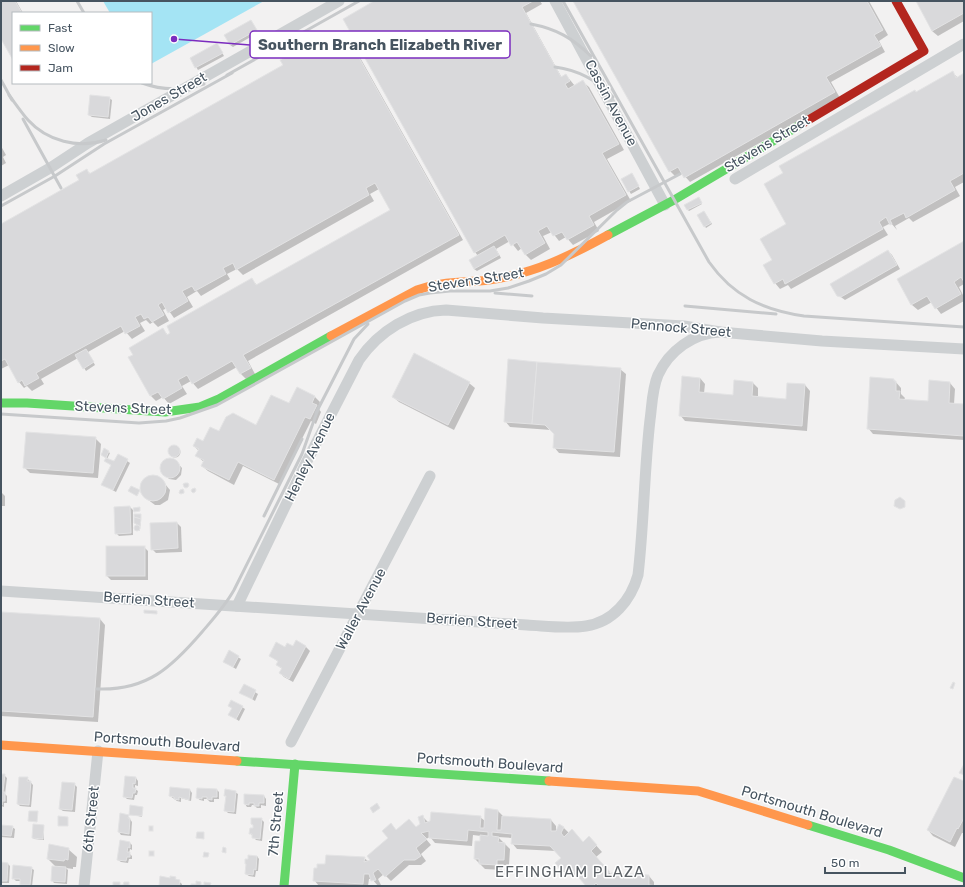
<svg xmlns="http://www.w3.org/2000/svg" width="965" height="887" viewBox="0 0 965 887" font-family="Rubik,sans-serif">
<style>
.water{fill:#a4e4f4}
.shadow{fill:#0003}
.building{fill:#d9d9db;stroke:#e3e3e4}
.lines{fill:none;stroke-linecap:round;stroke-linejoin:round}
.street{stroke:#cdd0d2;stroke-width:11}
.fast{stroke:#63d668;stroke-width:9}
.slow{stroke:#ff974d;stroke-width:9}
.jam{stroke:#b3261e;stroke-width:9}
.rail{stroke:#c7c9cb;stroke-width:3}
.labels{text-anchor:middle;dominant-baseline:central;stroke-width:3;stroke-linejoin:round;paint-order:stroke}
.street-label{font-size:14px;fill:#465460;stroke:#fff}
.neighbourhood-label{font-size:15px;letter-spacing:1px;fill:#5c6166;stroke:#fff}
.leader{fill:none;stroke:#7b2cbf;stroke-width:1.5}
.callout-dot{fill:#7b2cbf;stroke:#fff;stroke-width:1.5}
.callout{fill:#fff;stroke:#7b2cbf;stroke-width:1.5}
.callout-label{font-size:15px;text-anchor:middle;font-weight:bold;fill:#465460}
</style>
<rect width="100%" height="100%" fill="#f2f1f1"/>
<!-- water -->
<polygon class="water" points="103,1 264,1 151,64 151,13 110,13"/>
<!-- shadow -->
<g class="shadow">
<polygon points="1,1 16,1 23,13 13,13 13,58 1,37"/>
<polygon points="376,1 540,1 542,4 526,13 562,78 566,75 575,86 583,82 589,87 624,150 607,159 631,201 594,222 599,231 573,245 566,237 559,241 552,232 543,236 550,249 531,260 525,254 522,248 518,251 510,241 496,249 501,258 477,271 474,269 478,256 475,252"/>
<polygon points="574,1 869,1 888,35 879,41 885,52 831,82 840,98 690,182 682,173 675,176 670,171"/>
<polygon points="917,1 964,1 964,21 938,36 932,31"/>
<polygon points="252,23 258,33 233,47 230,45"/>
<polygon points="344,32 349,38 463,240 248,361 255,374 246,379 241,374 237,367 198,389 191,381 182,386 187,394 169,404 163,397 156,401 151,396 129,358 134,355 163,330 168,335 252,280 257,285 391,211 379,189 370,194 374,201 243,275 237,269 227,274 230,279 201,296 197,291 187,297 193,307 174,318 167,308 163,310 169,321 158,327 153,322 150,324 146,320 140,323 145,331 132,339 125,331 88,352 95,365 86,371 78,358 41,379 44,384 32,391 27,386 24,388 19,382 9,365 1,369 1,225 80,181 86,170 91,174 284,66 311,44 315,48"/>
<polygon points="219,47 224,56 198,70 191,59"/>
<polygon points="953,73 958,78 964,74 964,182 955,187 960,196 913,222 909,218 895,226 897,230 891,223 883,227 888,235 791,289 788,285 780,289 775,283 773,260 788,225 916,93"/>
<polygon points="109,98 112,100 110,119 92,117 89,115"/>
<polygon points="1,146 6,155 3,157 6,163 1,166"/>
<polygon points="634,177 640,189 631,194 629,191"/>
<polygon points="699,199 702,204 689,211 688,210 685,206"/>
<polygon points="705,213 712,224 706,228 698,215"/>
<polygon points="964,242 964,284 959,287 964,297 964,301 941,314 932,302 918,310 912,305 898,279"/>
<polygon points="888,251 892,255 900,269 845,300 838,295"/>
<polygon points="620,369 626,374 620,457 559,453 554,447 555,434 551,430 510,427 505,421"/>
<polygon points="700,378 705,384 704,393 734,396 753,383 758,388 758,397 787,400 788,384 805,385 810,391 807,431 685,421 680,415"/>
<polygon points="894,380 901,388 901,394 905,398 904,400 929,402 950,383 955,389 954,404 964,405 964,440 873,434 868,428"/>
<polygon points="469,383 475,388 454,430 399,402 393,397"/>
<polygon points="297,388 315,397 320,402 318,408 321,412 316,424 311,421 279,484 243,466 234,485 208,471 202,466 204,462 197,456 199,451 194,446 203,442 219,432 256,426 289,405"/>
<polygon points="95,438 101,444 98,478 30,473 24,467"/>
<circle cx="175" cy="452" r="5.5"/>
<polygon points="105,450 110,453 107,459 114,463 118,455 130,463 116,492 103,485 112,465 106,461 107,458 103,456"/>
<polygon points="174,459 182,468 181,475 176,480 169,479 162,471 162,464 167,460"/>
<polygon points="151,476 160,478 170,490 168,500 160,505 155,505 147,499 141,491 143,481"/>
<polygon points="1,492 5,496 5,506 1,506"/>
<polygon points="130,507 133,510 133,535 119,536 116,533 115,508"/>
<polygon points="141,515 140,530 138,531 136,528 137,525 135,523"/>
<polygon points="177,523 181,527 182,552 156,553 152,549"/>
<polygon points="144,547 148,551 148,580 111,580 107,576"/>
<polygon points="1,613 100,619 105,625 98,722 1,716"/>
<polygon points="296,641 306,647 310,651 293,682 284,677 280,673 282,669 277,665 279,662 270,656 293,647"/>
<polygon points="229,652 241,659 236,669 224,662"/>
<polygon points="244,685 258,694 255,701 241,692"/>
<polygon points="229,706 242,707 245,709 239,721 230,715 233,709"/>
<polygon points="1,775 4,775 7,778 5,794 7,796 7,803 4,803 4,807 1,806"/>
<polygon points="27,778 33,785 31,807 20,806 18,804"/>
<polygon points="136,778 138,781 138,786 135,785 135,789 138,791 137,795 135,795 134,800 127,799 124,796"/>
<polygon points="964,783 964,833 962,833 955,847 933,836 928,830"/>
<polygon points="74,784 77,787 75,812 63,811 60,809"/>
<polygon points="190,790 192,793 191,801 181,798 181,802 177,801 170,796"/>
<polygon points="217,790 219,792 219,799 214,799 214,802 210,802 207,799 204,799 204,801 200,800 197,798"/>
<polygon points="235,792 238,794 236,814 228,813 226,811"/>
<polygon points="264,796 266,799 266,806 261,805 261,808 257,808 254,805 252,805 251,807 247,807 245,804"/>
<polygon points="142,808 142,817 130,814"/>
<polygon points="498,811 503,816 551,820 556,826 556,833 563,827 569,833 583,843 594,843 602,852 596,857 611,874 649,876 654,882 654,886 587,886 579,876 567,875 561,869 563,858 556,851 517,849 512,843 512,838 498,837 510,849 509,865 503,865 502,870 485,869 475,859 481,842 481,836 473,835 472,846 435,843 430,837 426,839 431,845 421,854 426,861 421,865 409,865 391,881 384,874 378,879 381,885 378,886 372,879 369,879 368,886 319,886 314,880 326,865 364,858 368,861 371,860 389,838 391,825 397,831 409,820 417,828 421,824 423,817 429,823 480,817 485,821"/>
<polygon points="128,816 132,822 131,836 121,835 119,832"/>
<polygon points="261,819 264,822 262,841 256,840 250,833"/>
<polygon points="1,826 12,827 15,829 14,838 1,837"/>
<polygon points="44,826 44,840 34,839 33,838"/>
<polygon points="130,843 132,845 132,850 130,849 129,853 132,856 132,859 129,859 128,863 121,862 118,860"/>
<polygon points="68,849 77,857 76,867 73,867 73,869 66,868 68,870 67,884 54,883 52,880 56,867 48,859"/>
<polygon points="257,856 259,859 258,871 256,871 255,877 249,876 246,874"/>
<polygon points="1,863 8,864 10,866 9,883 1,883"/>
<polygon points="31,868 34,870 32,886 23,886 21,884 21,881 16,881 13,878"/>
<polygon points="175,878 182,884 182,886 160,886"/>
</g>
<!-- building -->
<g class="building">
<polygon points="1,1 15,1 22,13 13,13 13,60 1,39"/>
<polygon points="374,1 533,1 522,7 561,77 566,74 570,81 565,84 568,89 583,80 619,144 602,153 626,195 589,216 594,225 567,240 562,232 553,236 547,226 538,231 545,243 525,255 517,242 511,246 505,235 474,253 343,19"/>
<polygon points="573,1 867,1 883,30 874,35 881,46 826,77 835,92 684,178 678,167 669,172"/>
<polygon points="916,1 964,1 964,13 932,31"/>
<polygon points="251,20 257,30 230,45 224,35"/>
<polygon points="344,31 459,235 243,355 251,368 240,374 232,361 192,384 187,375 178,380 182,388 163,399 158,392 150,396 128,357 133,355 129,348 163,328 167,335 170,333 167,326 252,278 256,285 390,210 375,183 366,188 369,195 236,270 233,263 223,268 226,274 195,291 192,286 182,291 188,301 168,313 162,302 158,305 164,315 152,322 148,317 144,319 141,314 135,317 140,326 125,334 121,326 36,373 39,378 25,386 22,380 18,383 5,359 1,361 1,224 79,180 76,175 87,169 89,174 283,65 280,60 311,43 314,48"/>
<polygon points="217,43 223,53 195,68 190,58"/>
<polygon points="953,71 956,78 964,73 964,173 950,181 955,190 906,218 904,213 890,220 892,224 890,225 886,217 879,222 883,229 785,284 783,279 774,284 763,265 772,260 760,239 786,224 764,184 783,173 779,166 915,90 916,92"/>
<polygon points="90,95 110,97 108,117 88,115"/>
<polygon points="632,173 639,186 628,192 621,179"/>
<polygon points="699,197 702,203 687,210 684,205"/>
<polygon points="704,211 711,223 704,227 697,215"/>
<polygon points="964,241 964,282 961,277 954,282 961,294 935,309 927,296 911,305 897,279"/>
<polygon points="494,246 499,255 474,269 469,260"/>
<polygon points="888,250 897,265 841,297 837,296 830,284"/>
<polygon points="86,349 94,362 83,369 75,355"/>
<polygon points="414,353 470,382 448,425 392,397"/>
<polygon points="508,359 537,362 532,424 504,422"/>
<polygon points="537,362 621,368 614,452 553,448 554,434 545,425 532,424"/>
<polygon points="682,376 700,378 699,392 733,395 734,380 753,382 752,396 786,399 787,383 805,384 802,426 679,416"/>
<polygon points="870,377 894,379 894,381 896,381 896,391 900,391 899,399 928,401 929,380 950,382 949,403 964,404 964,436 867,429"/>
<polygon points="297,387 315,396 312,403 317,405 310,419 305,417 274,480 238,462 229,480 201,466 204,460 195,456 199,449 193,446 197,438 203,441 210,427 219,431 226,417 233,413 256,425 271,395 289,403"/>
<polygon points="26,432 96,437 93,473 23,468"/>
<circle cx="174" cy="451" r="6"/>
<polygon points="104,448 109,451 106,458 101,455"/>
<polygon points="118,454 128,459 113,490 101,485 111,465 104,461 106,458 114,461"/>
<circle cx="170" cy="468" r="10"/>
<circle cx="153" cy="488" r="13"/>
<polygon points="185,483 188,483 189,485 188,487 186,488 184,487 183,484"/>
<polygon points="131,486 140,490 137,496 128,491"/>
<polygon points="195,488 196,490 195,492 193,493 191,491 192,489"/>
<polygon points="183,489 184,491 184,493 181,494 179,493 180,490"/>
<polygon points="900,497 905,501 905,507 900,509 894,506 895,500"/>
<polygon points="130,506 131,533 115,534 114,507"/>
<polygon points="140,507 140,511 134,512 133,508"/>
<polygon points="134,514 141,514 141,519 134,517"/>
<polygon points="134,517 141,519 140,526 134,523"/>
<polygon points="177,522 178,548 151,550 150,523"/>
<circle cx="137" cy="528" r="3"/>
<rect x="106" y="546" width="39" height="30"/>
<polygon points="144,610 157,611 157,614 144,613"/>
<polygon points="1,612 100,618 93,717 1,711"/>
<polygon points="296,640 306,646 289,679 279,673 282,668 276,665 278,661 269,656 276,642 285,647 287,643 293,646"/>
<polygon points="229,650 239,656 233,667 223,662"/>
<polygon points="953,682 955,683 953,689 950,688"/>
<polygon points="244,684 256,690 252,699 239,693"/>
<polygon points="231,700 243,706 236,719 228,715 232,708 228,706"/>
<polygon points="964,764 964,775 959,773"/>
<polygon points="1,774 5,774 3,792 5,792 5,801 2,801 2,805"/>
<polygon points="125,776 136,777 135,784 133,783 133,788 136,788 135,793 133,793 132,798 123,797"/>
<polygon points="19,777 28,777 27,781 31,781 29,805 17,804"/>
<polygon points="954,777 964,781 964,818 958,829 957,828 950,842 927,830"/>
<polygon points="62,782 75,783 72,810 59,809"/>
<polygon points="170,787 190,789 189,800 179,797 179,800 174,799 174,797 169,796"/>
<polygon points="197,788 217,789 217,797 212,797 212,800 207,799 207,797 202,797 202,799 196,798"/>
<polygon points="225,789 236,791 234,812 224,811 226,796 224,796"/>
<polygon points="244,794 264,795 264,803 259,803 259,806 254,806 254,803 249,803 249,805 244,804"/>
<polygon points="377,803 380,808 373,813 370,808"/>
<polygon points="130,805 143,807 142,816 129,815"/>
<polygon points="485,808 498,810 497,830 501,830 502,816 551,819 551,831 556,831 559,824 564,827 561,833 564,837 572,829 583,842 589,836 597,845 591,851 610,872 606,875 611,878 611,873 649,875 649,885 658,886 599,886 596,883 593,886 586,886 573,871 561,870 555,863 561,858 550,846 511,844 512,834 492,832 492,836 499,837 498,842 505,843 504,860 497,860 497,865 479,864 479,859 474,859 475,841 480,841 480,835 488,836 488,832 468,830 467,841 429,838 429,831 421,833 427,839 416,848 421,856 415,860 404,860 385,877 378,869 373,873 376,880 371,881 369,874 364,874 363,884 313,881 314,868 317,868 317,864 325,864 326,855 365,857 364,862 370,860 367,856 388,838 382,831 391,823 396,830 409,819 416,827 420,824 418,817 423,815 425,823 430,821 431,812 481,816 480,828 484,828"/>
<polygon points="29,811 38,811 37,822 28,821"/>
<polygon points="120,813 129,815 128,818 130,818 129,834 118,832"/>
<polygon points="58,816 68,817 68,826 58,826"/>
<polygon points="251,818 262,818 260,839 252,838 252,834 249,834 250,828 253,828 253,825 251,824"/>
<polygon points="33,824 44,825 43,839 32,838"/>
<polygon points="1,825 13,826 11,836 1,835"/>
<rect x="149" y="826" width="4" height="5"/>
<polygon points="197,832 204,832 204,839 196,838"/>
<polygon points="120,840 130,842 130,848 128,847 127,852 130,852 130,857 127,857 126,861 117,860"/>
<polygon points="49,844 69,848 68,860 65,859 64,861 47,859"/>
<polygon points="223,847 226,848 226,853 222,852"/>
<rect x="149" y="851" width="5" height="5"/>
<polygon points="204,852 209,853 208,857 203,857"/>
<polygon points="248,855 257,856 256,870 254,869 253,875 245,874 246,864 245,864 245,859 248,859"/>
<polygon points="1,862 8,863 7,881 1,881"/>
<polygon points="13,865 32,867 30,885 20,885 20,879 12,879"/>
<polygon points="52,866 66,867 65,882 51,881"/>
<polygon points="160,876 170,878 170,876 176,877 175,879 180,880 179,886 159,886"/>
<polygon points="196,881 201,882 201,885 204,885 204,882 211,883 210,886 191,886 191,884 196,884"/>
<polygon points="113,882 120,882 120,885 123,885 124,882 129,882 129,885 133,886 113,886"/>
</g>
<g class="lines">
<!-- street -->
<g class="street">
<polyline points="555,1 665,205"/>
<polyline points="735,179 964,44"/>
<polyline points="1,196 50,168 88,143 339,1"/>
<path d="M1 591 527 625C546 626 567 629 586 626 613 622 631 600 638 575 644 524 644 472 650 420 652 406 652 389 658 375 669 351 693 333 720 332"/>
<path d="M237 606 307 461 359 360C379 331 411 311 446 310L543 318 684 326 720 332 822 341 964 349"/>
<polyline points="291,742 430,476"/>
<polyline points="84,886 98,751"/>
</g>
<!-- fast -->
<g class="fast">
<polyline points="608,235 674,200 800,125"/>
<polyline points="1,403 27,403 165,412 200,407 219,399 331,336"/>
<polyline points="237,761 549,781"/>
<polyline points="808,825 889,850 964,878"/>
<polyline points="284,886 295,764"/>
</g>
<!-- slow -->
<g class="slow">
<path d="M331 336 417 290C441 281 464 283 489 280 533 274 570 256 608 235"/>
<polyline points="1,745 237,761"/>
<polyline points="549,781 698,791 808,825"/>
</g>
<!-- jam -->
<polyline class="jam" points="800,125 924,51 896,1"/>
<!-- rail -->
<g class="rail">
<polyline points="77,1 84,13"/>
<path d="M563 1 709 262C733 296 763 310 804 316L964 327"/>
<path d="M531 24C557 29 572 38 591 56"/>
<path d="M555 67C578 70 597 80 613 97"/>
<polyline points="227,75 359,1"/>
<polyline points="1,80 12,100"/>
<path d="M142 83C164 91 182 90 204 84"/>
<path d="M9 95C15 103 21 112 28 120 47 141 78 149 106 140"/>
<polyline points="23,119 61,188"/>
<polyline points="1,206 55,176 104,144 232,73"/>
<polyline points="495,293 532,296"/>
<polyline points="685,306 776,314"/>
<polyline points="316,413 354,339 368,324"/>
<polyline points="1,414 139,423 166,421 180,418 217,405 405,301 419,295 430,293 450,291 490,291 508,288 529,281 546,274 561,265 617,210 627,202 680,174"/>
<polyline points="264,516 302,439"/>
<path d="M97 689C147 691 172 667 202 632 214 618 225 606 234 590L302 454 318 409"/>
</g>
</g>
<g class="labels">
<!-- street labels -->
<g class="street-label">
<text transform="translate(169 97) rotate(-30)">Jones Street</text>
<text transform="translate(611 103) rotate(62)">Cassin Avenue</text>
<text transform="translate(767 144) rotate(-31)">Stevens Street</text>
<text transform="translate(476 280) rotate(-9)">Stevens Street</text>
<text transform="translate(681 328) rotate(5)">Pennock Street</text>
<text transform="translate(123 408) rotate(2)">Stevens Street</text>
<text transform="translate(310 457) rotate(-64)">Henley Avenue</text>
<text transform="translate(149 600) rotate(4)">Berrien Street</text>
<text transform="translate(361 609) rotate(-62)">Waller Avenue</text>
<text transform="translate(472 621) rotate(4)">Berrien Street</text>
<text transform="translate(167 742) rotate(4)">Portsmouth Boulevard</text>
<text transform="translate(490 763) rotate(4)">Portsmouth Boulevard</text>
<text transform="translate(812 812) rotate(17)">Portsmouth Boulevard</text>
<text transform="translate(91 819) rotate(-84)">6th Street</text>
<text transform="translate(276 824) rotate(-85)">7th Street</text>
</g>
<!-- neighbourhood labels -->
<g class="neighbourhood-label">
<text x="570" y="872">EFFINGHAM PLAZA</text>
</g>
</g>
<!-- callouts -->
<path class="leader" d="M174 39L250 45"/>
<circle class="callout-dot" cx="174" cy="39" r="4"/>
<rect class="callout" x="250" y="31" width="260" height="27" rx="4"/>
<g class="callout-label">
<text x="380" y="50">Southern Branch Elizabeth River</text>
</g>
<!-- border -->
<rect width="965" height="887" fill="none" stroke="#465460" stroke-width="4"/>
<!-- legend -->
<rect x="12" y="12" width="140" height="72" fill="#ffffff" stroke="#b5bbbf"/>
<rect x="20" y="25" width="20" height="6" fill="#63d668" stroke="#b5bbbf"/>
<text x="48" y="32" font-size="12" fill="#465460">Fast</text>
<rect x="20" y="45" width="20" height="6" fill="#ff974d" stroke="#b5bbbf"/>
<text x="48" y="52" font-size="12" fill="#465460">Slow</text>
<rect x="20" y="65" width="20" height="6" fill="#b3261e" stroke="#b5bbbf"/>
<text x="48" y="72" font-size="12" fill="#465460">Jam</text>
<!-- scale -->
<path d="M825 867v6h80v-6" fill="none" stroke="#465460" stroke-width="2"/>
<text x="831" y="867" font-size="12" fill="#465460" stroke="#ffffff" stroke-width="3" paint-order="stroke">50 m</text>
</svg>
